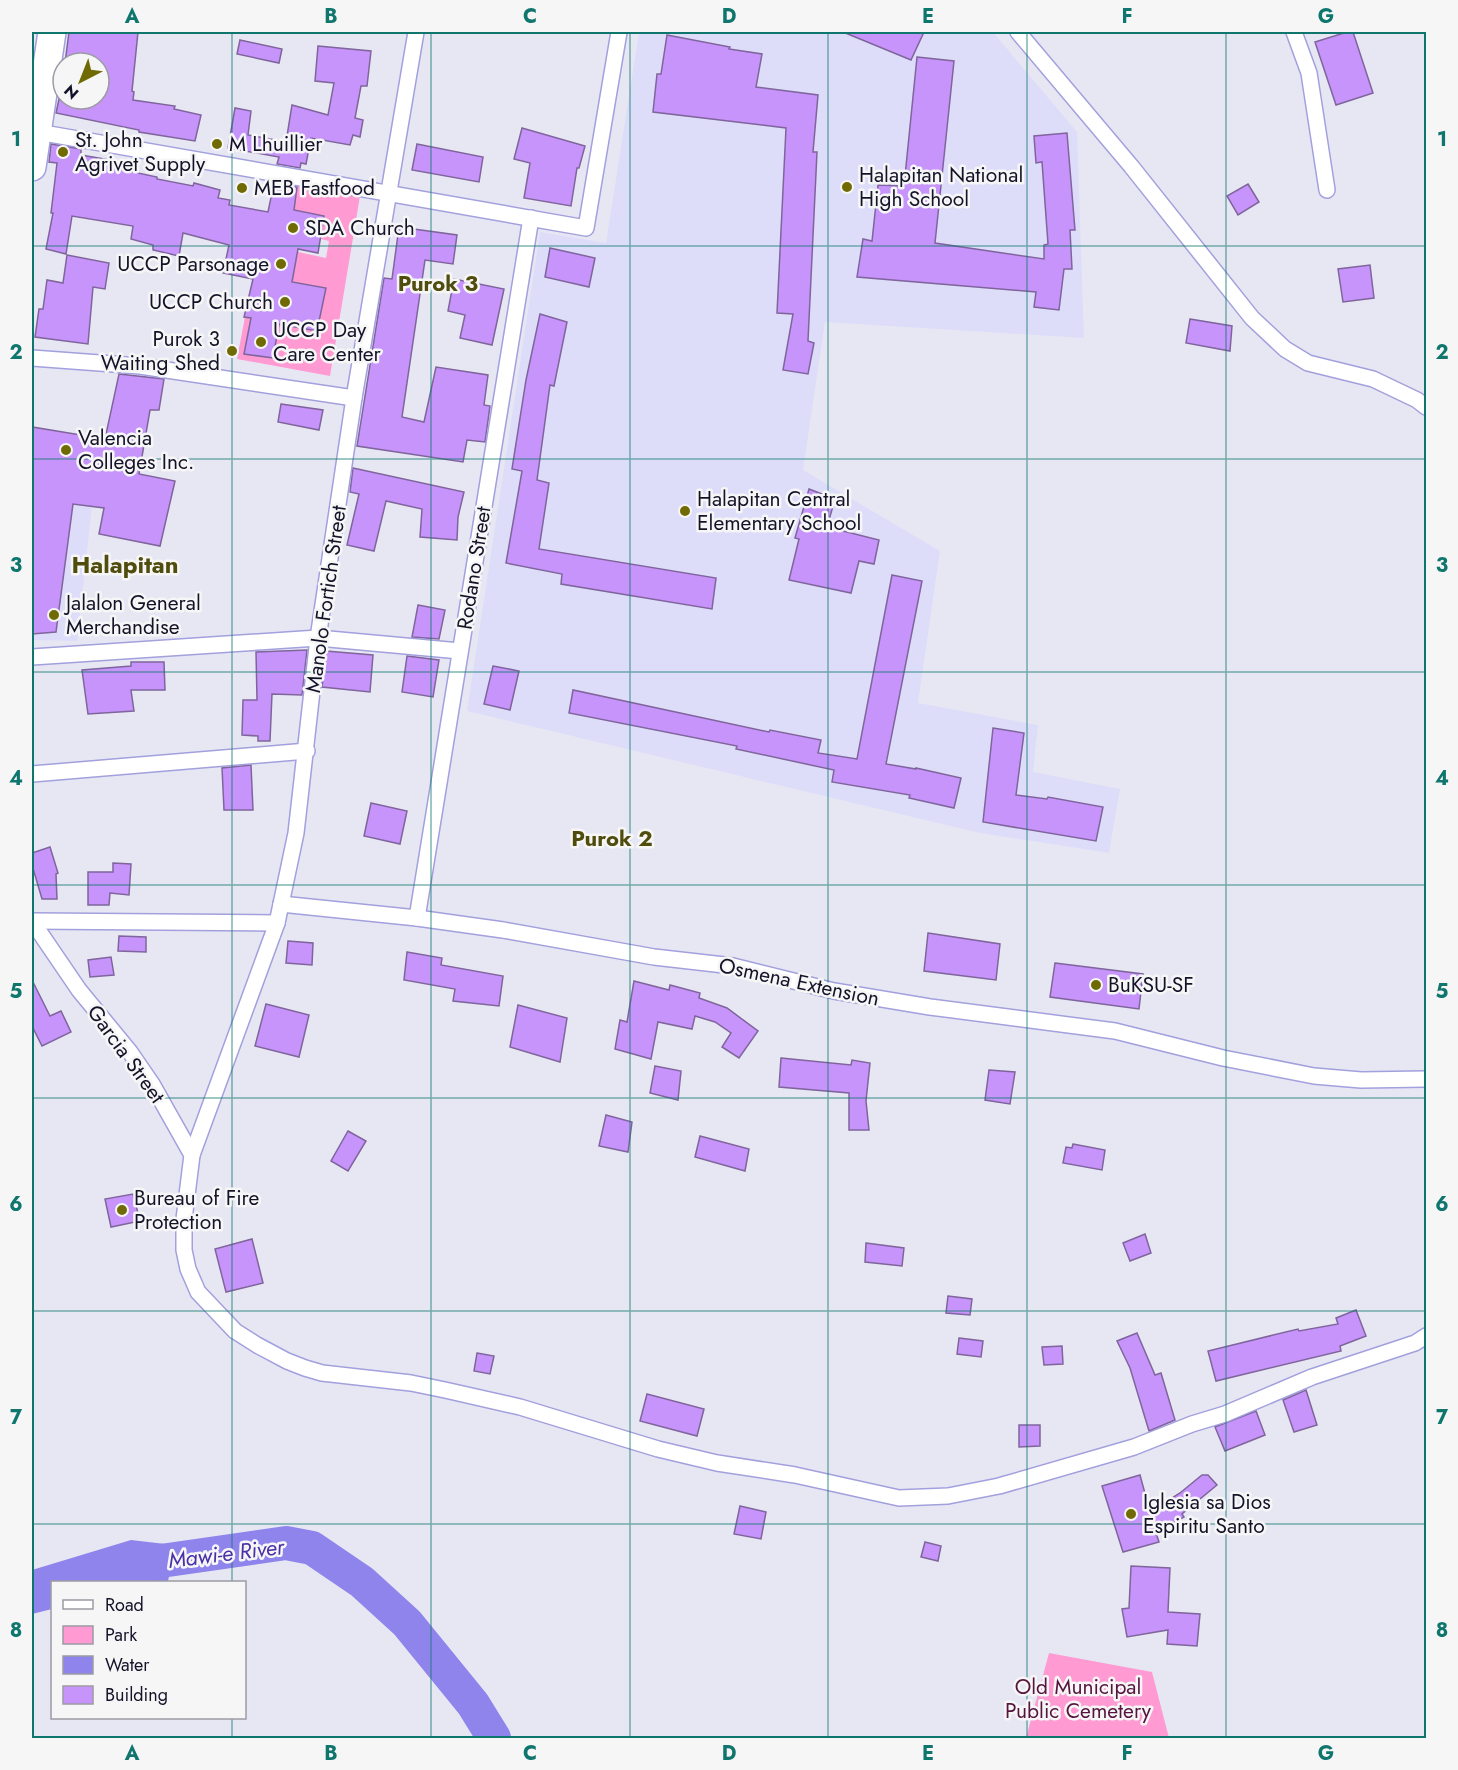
<svg xmlns="http://www.w3.org/2000/svg" width="1458" height="1770" viewBox="0 0 1458 1770" font-family="Jost,sans-serif">
<style>
.built{fill:#ddddfa}
.green{fill:#ff9ad3}
.water{fill:#8e84ec}
.lines{fill:none;stroke-linecap:round;stroke-linejoin:round}
.river{stroke:#8e84ec;stroke-width:34}
.building{fill:#c694fa;stroke:#7f659c;stroke-width:1.5}
.street-casing{stroke:#a2a0dd;stroke-width:18}
.highway-casing{stroke:#a2a0dd;stroke-width:30}
.street{stroke:#fff;stroke-width:15}
.highway{stroke:#fff;stroke-width:27}
.grid{fill:none;stroke:#0f766e;stroke-width:1.5;stroke-opacity:0.55}
.poi-dot{fill:#706a04;stroke:#f6f6f6;stroke-width:2}
.labels{text-anchor:middle;dominant-baseline:central;stroke-width:5;stroke-linejoin:round;paint-order:stroke}
.poi-label{font-size:21px;fill:#141228;stroke:#f6f6f6;text-anchor:start}
.street-label{font-size:21px;fill:#141228;stroke:#f6f6f6}
.park-label{font-size:21px;fill:#56143f;stroke:#f6f6f6}
.neighbourhood-label{font-size:22px;font-weight:bold;fill:#504c0d;stroke:#f6f6f6}
.water-label{font-size:22px;font-style:italic;fill:#4a30a8;stroke:#f6f6f6}
.quarter-label{font-size:24px;font-weight:bold;fill:#504c0d;stroke:#f6f6f6}
.neatline{fill:none;stroke:#0f766e;stroke-width:2}
.grid-label{font-size:20px;text-anchor:middle;font-weight:bold;fill:#0f766e}
</style>
<rect width="100%" height="100%" fill="#e7e7f4"/>
<!-- built -->
<g class="built">
<polygon points="639,32 993,32 1077,132 1084,338 825,322 803,470 940,551 918,703 1038,725 1033,772 1120,789 1109,853 980,833 467,711 540,232 606,243"/>
<polygon points="32,462 96,471 77,641 32,640"/>
</g>
<!-- green -->
<g class="green">
<polygon points="274,178 360,196 330,376 237,359 245,317 317,331 326,288 292,282 298,252 326,258 329,241 321,239 324,216 294,210 296,191 273,186"/>
<polygon points="1049,1653 1152,1672 1169,1738 1026,1738"/>
</g>
<!-- water -->
<polygon class="water" points="131,1540 174,1545 168,1582 52,1582 52,1609 32,1614 32,1570"/>
<g class="lines">
<!-- river -->
<polyline class="river" points="93,1582 154,1562 286,1543 312,1548 362,1582 407,1623 473,1704 494,1738"/>
</g>
<!-- building -->
<g class="building">
<polygon points="69,32 138,32 132,91 134,92 133,100 175,106 174,109 201,115 195,141 139,132 139,130 56,113 59,99 99,99 99,63 65,63"/>
<polygon points="843,32 924,32 911,60"/>
<polygon points="1347,32 1353,32 1373,93 1336,105 1315,42"/>
<polygon points="667,35 730,47 729,49 762,54 756,87 818,95 813,152 817,152 808,341 814,343 808,374 783,370 793,314 777,313 786,128 653,112 657,74 661,74"/>
<polygon points="240,40 282,49 279,63 237,54"/>
<polygon points="318,46 371,51 367,86 361,86 355,118 363,120 360,137 353,135 350,145 311,138 306,164 301,163 300,168 277,164 279,157 228,148 235,108 251,111 248,135 286,142 292,105 328,115 334,83 315,81"/>
<polygon points="917,57 954,61 935,243 1044,259 1044,245 1048,244 1042,162 1036,163 1034,136 1067,133 1075,230 1070,230 1072,269 1064,269 1059,310 1034,307 1036,292 857,277 863,239 872,241 878,185 904,186"/>
<polygon points="522,128 585,146 579,168 577,168 571,206 524,198 530,163 514,159"/>
<polygon points="51,144 81,149 81,155 111,160 110,167 157,177 157,179 193,186 194,183 220,190 218,198 230,200 229,205 268,212 274,183 297,187 294,210 324,216 318,253 298,249 292,282 326,288 317,331 279,324 273,358 244,354 251,318 244,317 253,279 223,273 229,245 183,233 179,256 153,250 153,245 131,239 133,226 72,216 66,254 46,249 53,213 51,213 57,163 49,162"/>
<polygon points="417,144 483,157 479,182 412,170"/>
<polygon points="1248,184 1259,202 1238,215 1227,196"/>
<polygon points="399,227 457,235 453,264 425,260 402,417 424,422 436,367 488,375 484,405 490,406 485,442 467,440 463,462 357,446 384,278 392,279"/>
<polygon points="550,248 595,258 589,287 545,277"/>
<polygon points="67,255 109,263 105,289 93,287 88,344 35,337 39,309 43,309 47,280 63,283"/>
<polygon points="1370,265 1374,298 1343,302 1338,269"/>
<polygon points="454,279 504,289 492,345 460,338 465,315 448,311"/>
<polygon points="540,314 567,322 554,386 550,385 537,480 549,483 539,549 716,578 712,609 561,584 562,574 506,563 522,471 512,469 526,380"/>
<polygon points="1190,319 1232,326 1230,351 1186,343"/>
<polygon points="119,374 164,379 159,410 150,410 139,474 175,481 160,546 99,534 104,508 73,504 56,632 32,634 32,427 105,439"/>
<polygon points="281,404 323,410 319,430 278,422"/>
<polygon points="353,468 464,492 458,517 457,540 420,537 422,509 386,501 374,551 347,545 359,494 350,492"/>
<polygon points="809,489 835,499 827,527 879,540 874,564 859,561 851,593 789,580 799,539 795,538"/>
<polygon points="892,575 922,581 886,764 916,769 916,768 961,778 954,808 909,798 910,795 832,782 834,770 736,749 737,746 569,713 573,690 769,732 770,730 821,740 818,753 857,759"/>
<polygon points="418,605 445,610 439,639 412,637"/>
<polygon points="307,650 302,695 272,694 270,741 258,741 258,736 242,735 243,700 257,700 256,652"/>
<polygon points="326,651 373,655 370,692 322,687"/>
<polygon points="407,656 439,660 433,697 402,692"/>
<polygon points="131,662 164,662 165,690 131,690 134,711 88,714 82,670 131,666"/>
<polygon points="493,666 519,671 510,710 484,704"/>
<polygon points="993,728 1024,733 1016,795 1047,799 1048,797 1103,807 1096,841 983,822"/>
<polygon points="251,765 253,810 224,810 222,768"/>
<polygon points="371,803 407,811 400,844 364,836"/>
<polygon points="50,847 58,873 56,874 57,899 42,899 32,865 32,853"/>
<polygon points="113,863 131,864 129,895 110,893 109,905 88,905 88,872 113,872"/>
<polygon points="928,933 1000,944 996,980 924,971"/>
<polygon points="119,936 146,937 146,952 118,951"/>
<polygon points="288,941 313,943 312,965 286,963"/>
<polygon points="407,952 442,958 441,965 503,976 499,1006 453,1001 455,989 404,980"/>
<polygon points="111,957 114,975 90,977 88,960"/>
<polygon points="1055,963 1143,974 1139,1009 1050,997"/>
<polygon points="32,980 50,1016 61,1011 71,1032 42,1046 32,1026"/>
<polygon points="634,981 669,990 670,985 700,993 699,998 727,1008 758,1031 739,1058 722,1047 731,1033 715,1022 695,1016 692,1029 658,1022 651,1059 615,1049 620,1020 627,1022"/>
<polygon points="266,1004 309,1015 299,1057 255,1046"/>
<polygon points="518,1005 567,1018 560,1062 510,1047"/>
<polygon points="781,1058 851,1065 852,1060 870,1063 866,1101 869,1130 849,1130 849,1093 779,1087"/>
<polygon points="655,1066 681,1071 678,1100 650,1093"/>
<polygon points="989,1070 1015,1072 1010,1104 985,1100"/>
<polygon points="606,1115 632,1122 628,1152 599,1146"/>
<polygon points="348,1131 366,1141 348,1171 331,1161"/>
<polygon points="700,1136 749,1149 745,1171 695,1157"/>
<polygon points="1073,1144 1105,1150 1102,1170 1063,1163 1066,1147 1072,1148"/>
<polygon points="133,1194 140,1221 111,1227 105,1199"/>
<polygon points="1145,1234 1151,1253 1130,1261 1123,1243"/>
<polygon points="252,1239 263,1283 226,1292 215,1249"/>
<polygon points="866,1243 904,1248 902,1266 865,1262"/>
<polygon points="948,1296 972,1299 970,1315 946,1313"/>
<polygon points="1356,1310 1366,1336 1340,1346 1341,1351 1216,1381 1208,1351 1298,1329 1299,1331 1338,1324 1336,1318"/>
<polygon points="1137,1333 1155,1375 1161,1373 1175,1420 1149,1431 1130,1368 1117,1341"/>
<polygon points="959,1338 983,1341 981,1357 957,1354"/>
<polygon points="1062,1346 1063,1364 1044,1365 1042,1347"/>
<polygon points="477,1353 494,1356 490,1374 474,1371"/>
<polygon points="1306,1390 1317,1425 1294,1432 1283,1400"/>
<polygon points="647,1394 704,1409 697,1436 640,1421"/>
<polygon points="1256,1411 1265,1435 1225,1451 1215,1427"/>
<polygon points="1019,1425 1040,1425 1040,1446 1019,1447"/>
<polygon points="1140,1475 1150,1512 1180,1493 1202,1475 1208,1475 1217,1485 1182,1514 1184,1517 1156,1533 1159,1542 1123,1552 1102,1486"/>
<polygon points="740,1506 766,1512 761,1539 734,1534"/>
<polygon points="925,1542 941,1546 938,1561 921,1557"/>
<polygon points="1131,1566 1170,1568 1168,1612 1200,1614 1197,1646 1167,1644 1168,1630 1127,1637 1122,1609 1129,1608"/>
</g>
<g class="lines">
<!-- street casing -->
<g class="street-casing">
<g id="street">
<polyline points="1018,32 1131,166 1252,318 1285,349 1308,363 1373,379 1417,400 1426,407"/>
<polyline points="1294,32 1309,73 1327,190"/>
<polyline points="32,131 586,228 619,32"/>
<polyline points="32,358 140,366 354,398"/>
<polyline points="32,657 318,638 460,651"/>
<polyline points="32,774 307,751"/>
<polyline points="281,904 417,918 503,930 654,957 733,966 834,991 930,1007 1115,1031 1223,1058 1314,1076 1361,1080 1426,1079"/>
<polyline points="417,918 531,218"/>
<polyline points="32,921 79,990 130,1052 152,1084 192,1155 184,1219 184,1250 188,1269 198,1292 235,1331 257,1345 287,1361 305,1368 322,1373 411,1383 445,1390 520,1407 658,1449 717,1463 795,1475 899,1498 948,1496 999,1486 1134,1447 1192,1424 1225,1414 1312,1377 1415,1343 1426,1336"/>
<polyline points="32,921 277,923"/>
<polyline points="192,1155 277,923 296,833 318,638 354,398 416,32"/>
</g>
</g>
<!-- highway casing -->
<g class="highway-casing">
<polyline id="highway" points="32,167 52,32"/>
</g>
<!-- street -->
<use href="#street" class="street"/>
<!-- highway -->
<use href="#highway" class="highway"/>
</g>
<!-- grid -->
<path class="grid" d="M232 32V1582M431 32V1738M630 32V1738M828 32V1738M1027 32V1738M1226 32V1738M32 246H1426M32 459H1426M32 672H1426M32 885H1426M32 1098H1426M32 1311H1426M32 1524H1426M232 1718V1738"/>
<!-- markers -->
<g class="poi-dot">
<circle cx="217" cy="144" r="6"/>
<circle cx="63" cy="152" r="6"/>
<circle cx="847" cy="187" r="6"/>
<circle cx="242" cy="188" r="6"/>
<circle cx="293" cy="228" r="6"/>
<circle cx="281" cy="264" r="6"/>
<circle cx="285" cy="302" r="6"/>
<circle cx="261" cy="342" r="6"/>
<circle cx="232" cy="351" r="6"/>
<circle cx="66" cy="450" r="6"/>
<circle cx="685" cy="511" r="6"/>
<circle cx="54" cy="615" r="6"/>
<circle cx="1096" cy="985" r="6"/>
<circle cx="122" cy="1210" r="6"/>
<circle cx="1131" cy="1514" r="6"/>
</g>
<g class="labels">
<!-- poi labels -->
<g class="poi-label">
<text x="75" y="140">St. John<tspan x="75" dy="24">Agrivet Supply</tspan></text>
<text x="229" y="144">M Lhuillier</text>
<text x="859" y="175">Halapitan National<tspan x="859" dy="24">High School</tspan></text>
<text x="254" y="188">MEB Fastfood</text>
<text x="305" y="228">SDA Church</text>
<text x="269" y="264" text-anchor="end">UCCP Parsonage</text>
<text x="273" y="302" text-anchor="end">UCCP Church</text>
<text x="273" y="330">UCCP Day<tspan x="273" dy="24">Care Center</tspan></text>
<text x="220" y="339" text-anchor="end">Purok 3<tspan x="220" dy="24">Waiting Shed</tspan></text>
<text x="78" y="438">Valencia<tspan x="78" dy="24">Colleges Inc.</tspan></text>
<text x="697" y="499">Halapitan Central<tspan x="697" dy="24">Elementary School</tspan></text>
<text x="66" y="603">Jalalon General<tspan x="66" dy="24">Merchandise</tspan></text>
<text x="1108" y="985">BuKSU-SF</text>
<text x="134" y="1198">Bureau of Fire<tspan x="134" dy="24">Protection</tspan></text>
<text x="1143" y="1502">Iglesia sa Dios<tspan x="1143" dy="24">Espiritu Santo</tspan></text>
</g>
<!-- street labels -->
<g class="street-label">
<text transform="translate(474 568) rotate(-81)">Rodano Street</text>
<text transform="translate(326 599) rotate(-82)">Manolo Fortich Street</text>
<text transform="translate(799 982) rotate(12)">Osmena Extension</text>
<text transform="translate(126 1054) rotate(54)">Garcia Street</text>
</g>
<!-- park labels -->
<g class="park-label">
<text x="1078" y="1687">Old Municipal<tspan x="1078" dy="24">Public Cemetery</tspan></text>
</g>
<!-- neighbourhood labels -->
<g class="neighbourhood-label">
<text x="438" y="283">Purok 3</text>
<text x="612" y="838">Purok 2</text>
</g>
<!-- water labels -->
<g class="water-label">
<text transform="translate(226 1553) rotate(-7)">Mawi-e River</text>
</g>
<!-- quarter labels -->
<g class="quarter-label">
<text x="125" y="564">Halapitan</text>
</g>
</g>
<!-- border -->
<rect width="1458" height="1770" fill="none" stroke="#f6f6f6" stroke-width="66"/>
<!-- legend -->
<rect x="51" y="1581" width="195" height="138" fill="#f6f6f6" stroke="#9c9ba4" stroke-width="1.5"/>
<rect x="63" y="1600" width="30" height="9" fill="#ffffff" stroke="#9c9ba4" stroke-width="1.5"/>
<text x="105" y="1611" font-size="18" fill="#141228">Road</text>
<rect x="63" y="1626" width="30" height="18" fill="#ff9ad3" stroke="#9c9ba4" stroke-width="1.5"/>
<text x="105" y="1641" font-size="18" fill="#141228">Park</text>
<rect x="63" y="1656" width="30" height="18" fill="#8e84ec" stroke="#9c9ba4" stroke-width="1.5"/>
<text x="105" y="1671" font-size="18" fill="#141228">Water</text>
<rect x="63" y="1686" width="30" height="18" fill="#c694fa" stroke="#9c9ba4" stroke-width="1.5"/>
<text x="105" y="1701" font-size="18" fill="#141228">Building</text>
<!-- north arrow -->
<g transform="translate(81 81) rotate(222)"><circle r="28" fill="#f6f6f6" stroke="#9c9ba4" stroke-width="1.5"/>
<path d="M0-4.5L10 22L0 15L-10 22Z" fill="#706a04"/>
<text y="-9" font-size="16" font-weight="bold" text-anchor="middle" fill="#141228">N</text>
</g>
<rect x="33" y="33" width="1392" height="1704" class="neatline"/>
<g class="grid-label">
<text x="132" y="23">A</text>
<text x="331" y="23">B</text>
<text x="530" y="23">C</text>
<text x="729" y="23">D</text>
<text x="928" y="23">E</text>
<text x="1127" y="23">F</text>
<text x="1326" y="23">G</text>
<text x="16" y="146">1</text>
<text x="1442" y="146">1</text>
<text x="16" y="359">2</text>
<text x="1442" y="359">2</text>
<text x="16" y="572">3</text>
<text x="1442" y="572">3</text>
<text x="16" y="785">4</text>
<text x="1442" y="785">4</text>
<text x="16" y="998">5</text>
<text x="1442" y="998">5</text>
<text x="16" y="1211">6</text>
<text x="1442" y="1211">6</text>
<text x="16" y="1424">7</text>
<text x="1442" y="1424">7</text>
<text x="16" y="1637">8</text>
<text x="1442" y="1637">8</text>
<text x="132" y="1760">A</text>
<text x="331" y="1760">B</text>
<text x="530" y="1760">C</text>
<text x="729" y="1760">D</text>
<text x="928" y="1760">E</text>
<text x="1127" y="1760">F</text>
<text x="1326" y="1760">G</text>
</g>
</svg>
